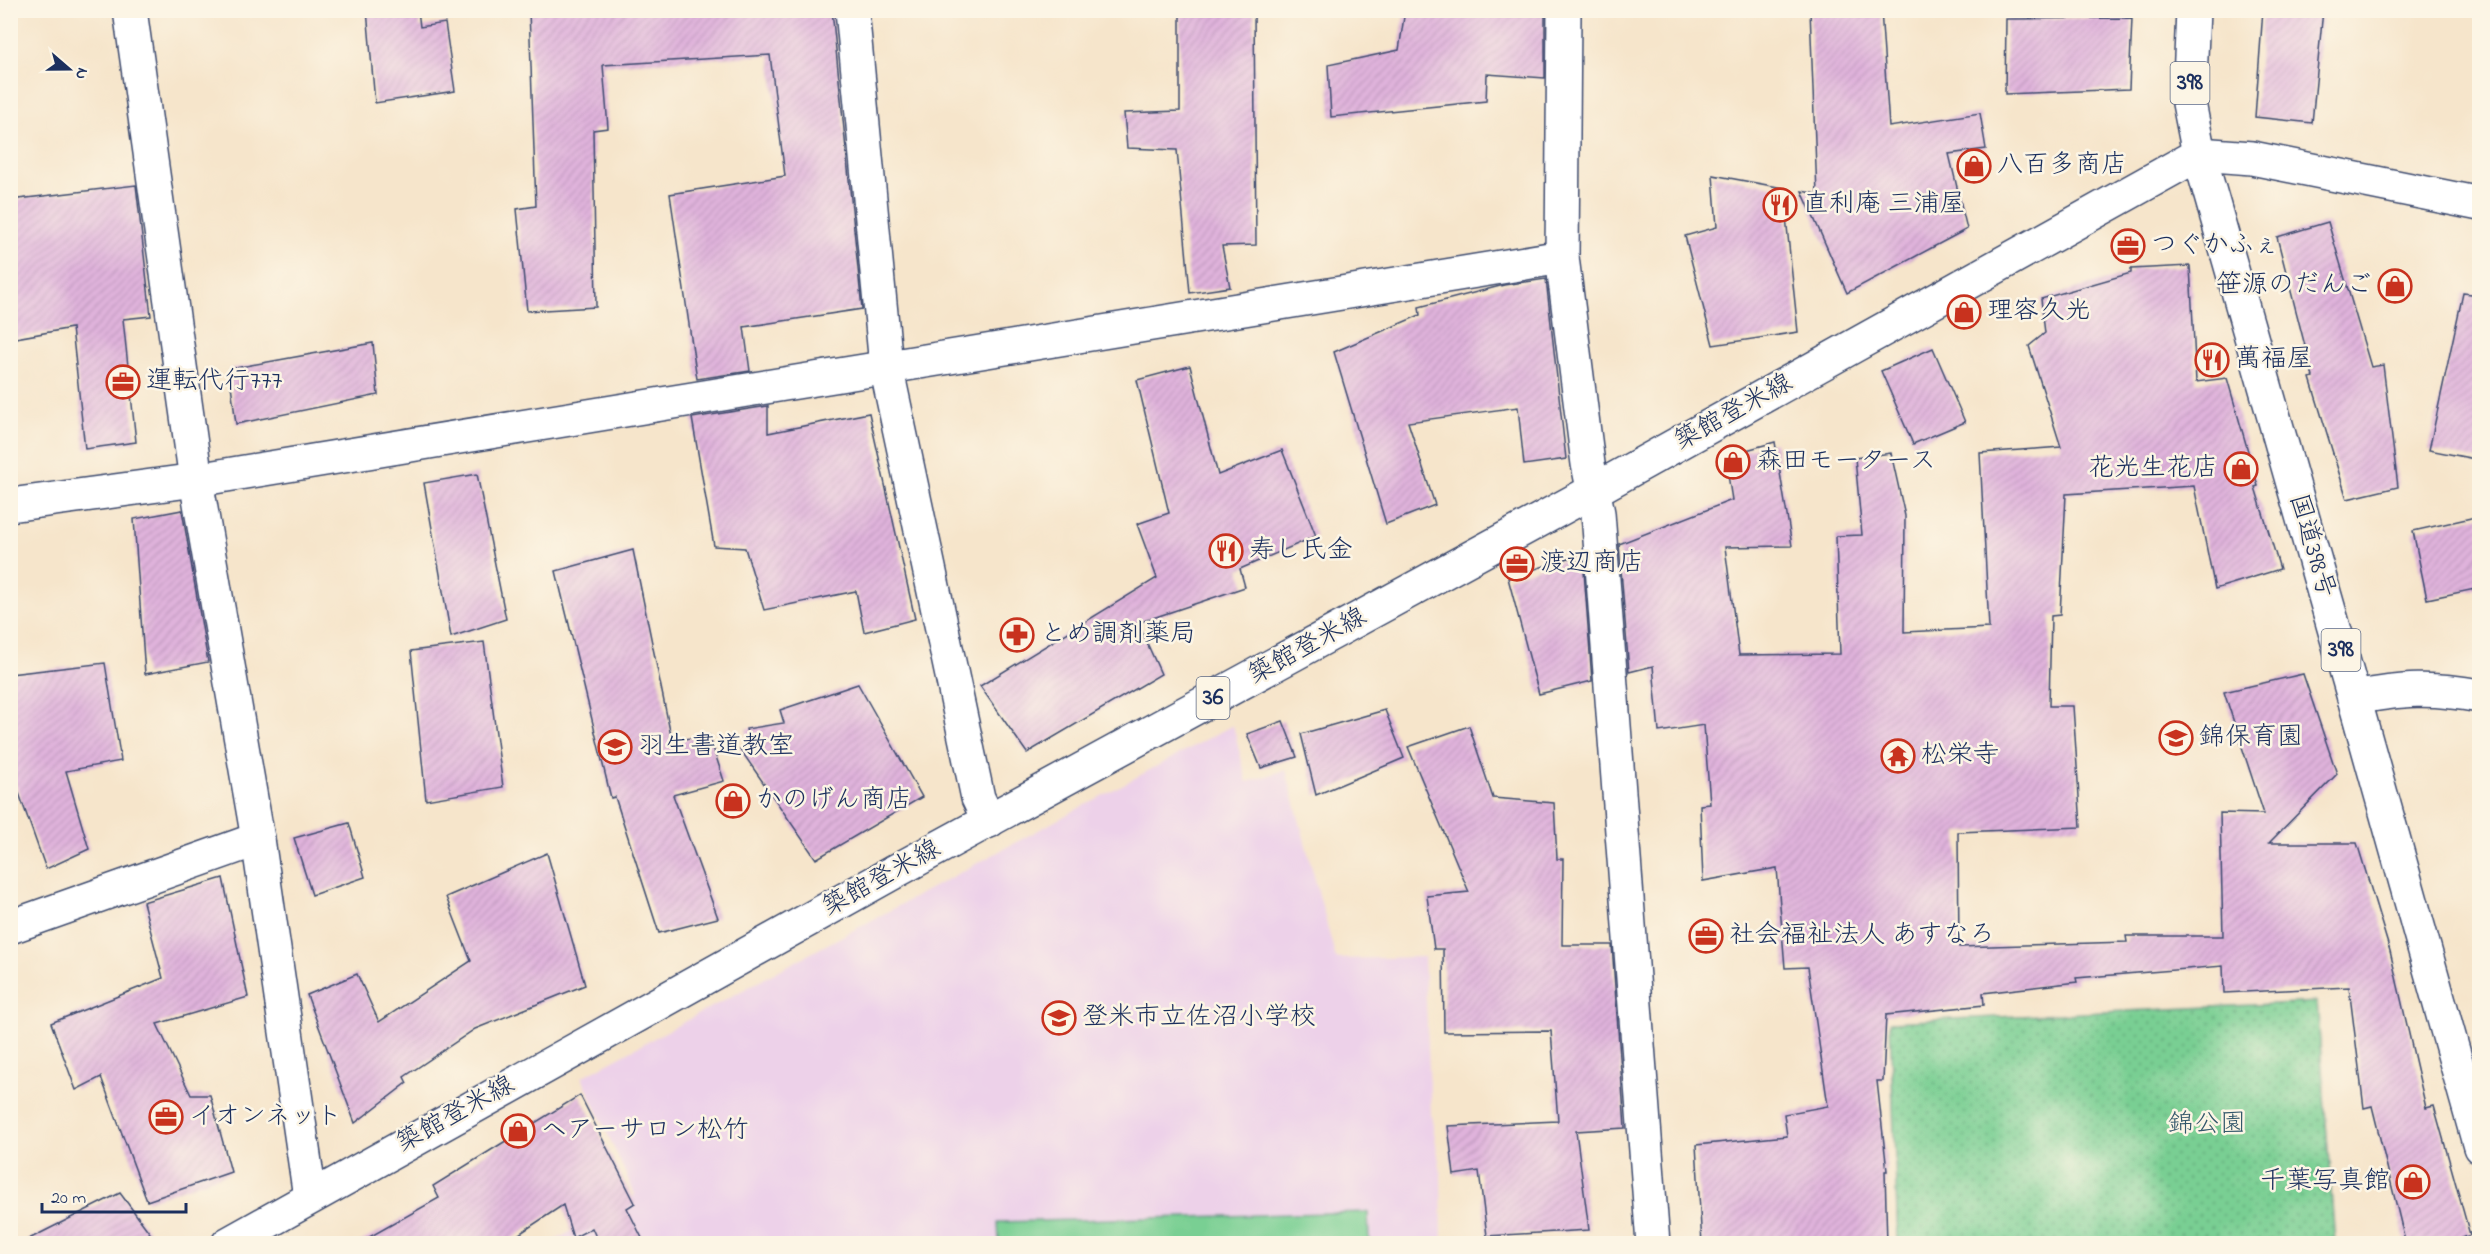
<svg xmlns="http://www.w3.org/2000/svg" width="2490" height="1254" viewBox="0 0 2490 1254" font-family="'Indie Flower','Klee One',sans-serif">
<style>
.built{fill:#edd1e9}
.green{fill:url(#green-dots);stroke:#4a7f78;stroke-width:1.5}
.pitch{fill:#79cf93;stroke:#4a7f78;stroke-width:1.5}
.building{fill:url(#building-hatch)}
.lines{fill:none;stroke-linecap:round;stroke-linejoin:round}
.minor-casing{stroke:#3c4a6e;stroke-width:36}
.primary-casing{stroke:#3c4a6e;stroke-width:36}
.trunk-casing{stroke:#3c4a6e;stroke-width:36}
.minor{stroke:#fff;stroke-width:33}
.primary{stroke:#fff;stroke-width:33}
.trunk{stroke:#fff;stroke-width:33}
.labels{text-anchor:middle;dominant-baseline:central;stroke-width:5;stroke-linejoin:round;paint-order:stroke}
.shield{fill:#fcf5e5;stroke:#5e6a86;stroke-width:1.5}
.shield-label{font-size:24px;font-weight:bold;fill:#1b2f5e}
.poi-label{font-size:26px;fill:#1b2f5e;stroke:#fcf5e5;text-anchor:start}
.street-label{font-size:26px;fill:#1b2f5e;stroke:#fcf5e5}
.park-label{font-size:26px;fill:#32576b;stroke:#fcf5e5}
</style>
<defs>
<pattern id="green-dots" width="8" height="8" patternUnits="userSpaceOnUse" patternTransform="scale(1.5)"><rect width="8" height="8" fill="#79cf93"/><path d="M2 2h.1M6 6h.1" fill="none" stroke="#62a87b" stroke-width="1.8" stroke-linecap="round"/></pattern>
<pattern id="building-hatch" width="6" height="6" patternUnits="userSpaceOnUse" patternTransform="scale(1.5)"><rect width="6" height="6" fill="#e0b3dc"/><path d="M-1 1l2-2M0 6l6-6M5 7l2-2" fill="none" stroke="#c09abf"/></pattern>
</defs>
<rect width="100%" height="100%" fill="#fcf5e5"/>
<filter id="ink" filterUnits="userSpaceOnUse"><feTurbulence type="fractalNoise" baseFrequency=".0167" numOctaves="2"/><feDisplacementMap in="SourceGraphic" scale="12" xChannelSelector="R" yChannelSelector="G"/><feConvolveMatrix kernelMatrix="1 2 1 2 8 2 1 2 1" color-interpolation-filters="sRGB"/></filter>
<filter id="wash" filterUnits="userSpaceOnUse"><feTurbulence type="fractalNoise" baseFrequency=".008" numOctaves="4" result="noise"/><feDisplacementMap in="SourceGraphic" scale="24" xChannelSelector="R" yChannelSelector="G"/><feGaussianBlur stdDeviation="1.35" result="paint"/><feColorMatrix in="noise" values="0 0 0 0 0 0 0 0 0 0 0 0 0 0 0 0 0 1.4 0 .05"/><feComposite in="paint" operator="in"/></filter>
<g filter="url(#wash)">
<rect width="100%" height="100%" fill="#f6e5cb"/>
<!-- built -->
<polygon class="built" points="1233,725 1247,782 1286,770 1336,959 1424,957 1431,1115 1441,1173 1442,1243 549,1244 635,1195 582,1077"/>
<!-- green -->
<polygon class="green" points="2317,1002 2335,1243 1898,1243 1890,1022"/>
<!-- pitch -->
<polygon class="pitch" points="1368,1212 1369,1243 999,1243 998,1222"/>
<g id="blocks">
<!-- building -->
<g class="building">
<polygon points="367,10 418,10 420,27 445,23 455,91 375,103"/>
<polygon points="529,10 832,10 862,309 744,327 750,371 697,379 670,194 785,176 770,55 603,65 608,128 593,130 596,307 527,311 517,209 536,206"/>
<polygon points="1180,10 1254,10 1256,245 1222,246 1230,287 1190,293 1177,150 1127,148 1124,113 1180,111"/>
<polygon points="1405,10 1545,10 1545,78 1487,74 1486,101 1331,117 1328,65 1399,50"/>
<polygon points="1810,10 1881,10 1889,127 1980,113 1986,149 1949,154 1967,229 1847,293 1802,191 1817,194"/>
<polygon points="2263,10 2323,10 2312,123 2255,117"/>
<polygon points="2132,18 2129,89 2005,94 2006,19"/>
<polygon points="1713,175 1783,188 1798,332 1713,345 1685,236 1717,227"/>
<polygon points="136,185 151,316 123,319 136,442 85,449 72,328 10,339 10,200"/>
<polygon points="2328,222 2371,367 2383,365 2398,487 2347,499 2310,378 2313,377 2277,237"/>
<polygon points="2190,266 2196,382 2227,378 2258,486 2255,487 2280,569 2215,589 2194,486 2066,494 2060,615 2051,616 2049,706 2073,706 2081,827 1958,832 1959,947 2127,942 2126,936 2223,936 2220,813 2264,814 2224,692 2303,674 2337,774 2269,843 2357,843 2390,951 2426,1108 2434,1106 2470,1235 2448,1244 2406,1244 2372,1106 2364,1108 2349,987 2224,993 2223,966 2076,978 2077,982 1983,993 1984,1005 1886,1015 1883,1081 1877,1081 1887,1171 1885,1171 1887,1244 1702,1244 1696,1145 1787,1136 1784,1114 1828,1106 1808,967 1785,968 1777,868 1703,881 1700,805 1710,804 1704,725 1659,732 1653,666 1629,672 1619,544 1732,500 1725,456 1775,442 1792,546 1725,547 1739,655 1840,654 1836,536 1862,535 1855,458 1891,453 1905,516 1904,632 1989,628 1980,453 2061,447 2029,346 2045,333 2041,299 2131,273 2131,269"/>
<polygon points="1546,279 1566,459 1524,465 1518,407 1408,422 1435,505 1386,524 1334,352 1420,315 1419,307 1504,285"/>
<polygon points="2463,293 2480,295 2480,460 2429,450"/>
<polygon points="373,343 378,395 236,424 229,369"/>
<polygon points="1933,348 1965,422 1913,444 1881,371"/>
<polygon points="1190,366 1218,475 1282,450 1316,536 1240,569 1245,587 1138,623 1161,674 1027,753 980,686 1157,578 1137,524 1169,513 1137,380"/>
<polygon points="768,406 768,433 869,413 915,619 864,632 856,591 764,610 745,548 714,546 692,418"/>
<polygon points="477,474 506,619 451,637 424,483"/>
<polygon points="182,510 208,662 145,674 134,519"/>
<polygon points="2480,516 2480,588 2427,599 2413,531"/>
<polygon points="633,550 672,741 709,735 724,781 673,795 718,918 659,933 615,797 611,798 556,571"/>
<polygon points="1575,556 1576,561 1583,558 1592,681 1539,694 1508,578"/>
<polygon points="484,642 503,787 426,800 411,651"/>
<polygon points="105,663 121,761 66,771 89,849 46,869 10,768 10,674"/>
<polygon points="858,684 922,797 816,859 740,749 750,746 746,729 784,723 780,710"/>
<polygon points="1385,710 1404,758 1316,795 1301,734"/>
<polygon points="1283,721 1297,757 1261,768 1247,734"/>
<polygon points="1469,726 1493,798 1554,803 1557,859 1563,859 1562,945 1612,945 1625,1128 1576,1131 1589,1230 1487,1236 1479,1171 1454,1175 1448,1126 1558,1121 1551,1031 1444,1032 1443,949 1434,949 1427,896 1469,892 1408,747"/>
<polygon points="349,823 365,877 312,895 294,838"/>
<polygon points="547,853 585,985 475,1029 404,1077 407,1083 355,1123 307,995 357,974 379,1022 471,961 446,897"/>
<polygon points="223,878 248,997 157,1024 191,1095 210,1095 231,1172 147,1201 101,1077 76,1090 51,1023 163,978 143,902"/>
<polygon points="580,1095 635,1203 627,1208 645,1244 599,1244 592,1228 573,1238 563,1205 504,1244 357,1244 439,1198 433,1186"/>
<polygon points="120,1193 158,1244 19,1244"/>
</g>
</g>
</g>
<g filter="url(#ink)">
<use href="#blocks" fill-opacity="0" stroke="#3c4a6e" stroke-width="1.5"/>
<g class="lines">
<!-- minor casing -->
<g class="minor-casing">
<g id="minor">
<polyline points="130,10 196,480 258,839 310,1197"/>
<polyline points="852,10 886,366 978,798 989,821"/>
<polyline points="2199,154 2252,158 2480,204"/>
<polyline points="1562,257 1564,10"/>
<polyline points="10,505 196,480 1562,257 1588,464 1598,513 1653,1244"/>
<path d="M2354 698C2402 689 2431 687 2480 696"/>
<polyline points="10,927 258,839"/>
</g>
</g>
<!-- primary casing -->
<g class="primary-casing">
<polyline id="primary" points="228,1244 894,872 1593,491 2199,154"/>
</g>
<!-- trunk casing -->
<g class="trunk-casing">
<polyline id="trunk" points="2193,10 2189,103 2199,154 2354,698 2480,1147"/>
</g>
<!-- minor -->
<use href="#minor" class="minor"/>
<!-- primary -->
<use href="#primary" class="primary"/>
<!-- trunk -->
<use href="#trunk" class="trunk"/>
</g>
</g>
<!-- icons -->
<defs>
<g id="shop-ring" transform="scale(1.725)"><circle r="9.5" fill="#fcf5e5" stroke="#c8321e" stroke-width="1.5"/><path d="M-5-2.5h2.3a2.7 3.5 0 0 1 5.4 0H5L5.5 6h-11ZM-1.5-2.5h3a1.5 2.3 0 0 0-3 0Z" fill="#c8321e"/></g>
<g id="restaurant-ring" transform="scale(1.725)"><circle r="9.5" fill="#fcf5e5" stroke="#c8321e" stroke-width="1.5"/><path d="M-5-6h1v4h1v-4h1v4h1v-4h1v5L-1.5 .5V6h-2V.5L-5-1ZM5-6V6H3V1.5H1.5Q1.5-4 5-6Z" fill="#c8321e"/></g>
<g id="office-ring" transform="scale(1.725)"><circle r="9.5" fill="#fcf5e5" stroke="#c8321e" stroke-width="1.5"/><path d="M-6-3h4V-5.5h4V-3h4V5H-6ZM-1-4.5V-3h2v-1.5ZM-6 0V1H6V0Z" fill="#c8321e"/></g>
<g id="pharmacy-ring" transform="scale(1.725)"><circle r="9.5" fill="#fcf5e5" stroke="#c8321e" stroke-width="1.5"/><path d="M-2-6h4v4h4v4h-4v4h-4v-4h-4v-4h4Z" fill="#c8321e"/></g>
<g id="school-ring" transform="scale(1.725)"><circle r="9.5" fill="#fcf5e5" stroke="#c8321e" stroke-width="1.5"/><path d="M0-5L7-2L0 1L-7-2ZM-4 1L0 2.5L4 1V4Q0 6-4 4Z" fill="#c8321e"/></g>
<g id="temple-ring" transform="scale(1.725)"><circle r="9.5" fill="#fcf5e5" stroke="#c8321e" stroke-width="1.5"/><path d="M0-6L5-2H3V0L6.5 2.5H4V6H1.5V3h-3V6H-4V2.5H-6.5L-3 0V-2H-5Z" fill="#c8321e"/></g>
</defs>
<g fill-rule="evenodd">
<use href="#shop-ring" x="1974" y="166"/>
<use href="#restaurant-ring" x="1780" y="205"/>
<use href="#office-ring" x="2128" y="246"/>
<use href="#shop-ring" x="2395" y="286"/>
<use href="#shop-ring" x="1964" y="312"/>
<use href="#restaurant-ring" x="2212" y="360"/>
<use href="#office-ring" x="123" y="382"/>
<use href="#shop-ring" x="1733" y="462"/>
<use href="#shop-ring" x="2241" y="469"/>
<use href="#restaurant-ring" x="1226" y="551"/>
<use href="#office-ring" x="1517" y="564"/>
<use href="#pharmacy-ring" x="1017" y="635"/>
<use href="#school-ring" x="2176" y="738"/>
<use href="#school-ring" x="615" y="747"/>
<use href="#temple-ring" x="1898" y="756"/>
<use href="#shop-ring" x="733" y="801"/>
<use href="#office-ring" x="1706" y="936"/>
<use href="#school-ring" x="1059" y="1018"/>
<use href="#office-ring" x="166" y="1117"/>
<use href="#shop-ring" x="518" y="1131"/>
<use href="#shop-ring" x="2413" y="1182"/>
</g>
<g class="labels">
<!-- shield labels -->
<g class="shield">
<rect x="2170.5" y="62" width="39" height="42" rx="4.5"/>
<rect x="2321.5" y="629" width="39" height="42" rx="4.5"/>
<rect x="1196.5" y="677" width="33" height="42" rx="4.5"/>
</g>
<g class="shield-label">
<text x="2190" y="83">398</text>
<text x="2341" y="650">398</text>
<text x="1213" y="698">36</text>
</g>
<!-- poi labels -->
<g class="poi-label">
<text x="1997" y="166">八百多商店</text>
<text x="1803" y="205">直利庵 三浦屋</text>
<text x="2151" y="246">つぐかふぇ</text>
<text x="2372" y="286" text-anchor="end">笹源のだんご</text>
<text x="1987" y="312">理容久光</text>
<text x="2235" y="360">萬福屋</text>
<text x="146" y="382">運転代行777</text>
<text x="1756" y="462">森田モータース</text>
<text x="2218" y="469" text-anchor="end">花光生花店</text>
<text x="1249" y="551">寿し氏金</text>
<text x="1540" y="564">渡辺商店</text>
<text x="1040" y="635">とめ調剤薬局</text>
<text x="2199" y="738">錦保育園</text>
<text x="638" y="747">羽生書道教室</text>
<text x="1921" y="756">松栄寺</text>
<text x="756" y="801">かのげん商店</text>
<text x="1729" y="936">社会福祉法人 あすなろ</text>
<text x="1082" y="1018">登米市立佐沼小学校</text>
<text x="189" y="1117">イオンネット</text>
<text x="541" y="1131">ヘアーサロン松竹</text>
<text x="2390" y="1182" text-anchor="end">千葉写真館</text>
</g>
<!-- street labels -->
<g class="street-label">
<text transform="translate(1734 413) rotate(-29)">築館登米線</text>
<text transform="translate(2311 546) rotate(74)">国道398号</text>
<text transform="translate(1308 647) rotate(-29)">築館登米線</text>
<text transform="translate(882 879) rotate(-29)">築館登米線</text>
<text transform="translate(456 1115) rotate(-29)">築館登米線</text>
</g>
<!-- park labels -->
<g class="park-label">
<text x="2207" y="1125">錦公園</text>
</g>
</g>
<!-- margin -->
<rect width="2490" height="1254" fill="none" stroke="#fcf5e5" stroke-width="36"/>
<!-- north arrow -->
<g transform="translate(69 69) rotate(110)" stroke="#fcf5e5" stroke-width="4.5" paint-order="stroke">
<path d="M0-4.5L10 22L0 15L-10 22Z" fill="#1b2f5e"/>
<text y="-9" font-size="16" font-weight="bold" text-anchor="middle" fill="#1b2f5e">N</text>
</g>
<!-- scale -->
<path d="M42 1203v9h144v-9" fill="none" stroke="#1b2f5e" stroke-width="3"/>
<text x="51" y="1203" font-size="18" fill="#1b2f5e" stroke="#fcf5e5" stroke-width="4.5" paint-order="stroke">20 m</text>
</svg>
